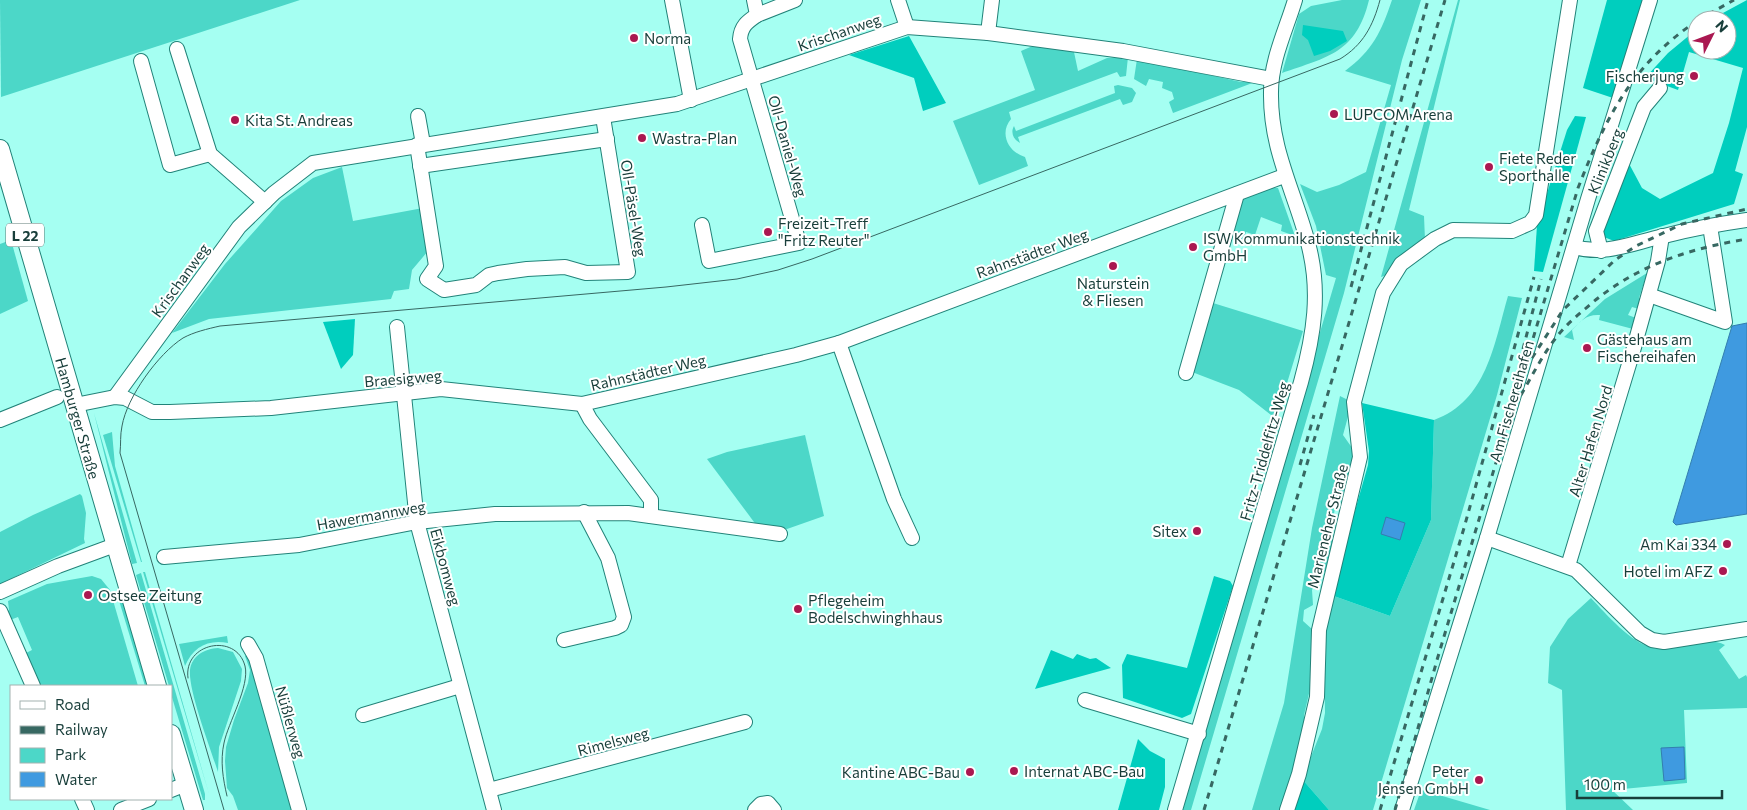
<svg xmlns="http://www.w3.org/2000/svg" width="1747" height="810" viewBox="0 0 1747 810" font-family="Commissioner,sans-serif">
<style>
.green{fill:#4cd7c8}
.forest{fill:#00cebe}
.water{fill:#3f9ae0;stroke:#337eae}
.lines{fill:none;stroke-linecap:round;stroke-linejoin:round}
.minor-casing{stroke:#228379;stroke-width:16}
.major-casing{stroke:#228379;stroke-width:20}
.minor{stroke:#fff;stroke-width:14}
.major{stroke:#fff;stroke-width:18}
.tram{stroke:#376862;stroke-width:1}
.rail{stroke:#376862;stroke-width:3;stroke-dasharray:6 6;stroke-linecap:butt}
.poi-dot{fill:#aa1851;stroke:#fff;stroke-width:2}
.labels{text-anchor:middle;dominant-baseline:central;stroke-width:4;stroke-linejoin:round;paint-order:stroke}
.shield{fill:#fff;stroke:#5d7875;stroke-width:1}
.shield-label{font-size:14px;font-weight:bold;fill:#183e3a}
.street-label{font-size:15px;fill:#183e3a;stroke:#fff}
.poi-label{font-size:15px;fill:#183e3a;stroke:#fff;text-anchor:start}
</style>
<rect width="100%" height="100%" fill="#a5fff2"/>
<!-- green -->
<g class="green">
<polygon points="0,0 300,0 1,97"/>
<path d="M1342 0H1369C1356 53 1328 57 1282 73L1299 14 1311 6Z"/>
<path d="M1392 0H1421L1402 60 1344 293 1191 810H1183L1222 665 1336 278 1326 275 1316 226 1300 184 1317 192 1339 185 1366 172 1391 85 1345 71C1373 50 1381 32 1392 0Z"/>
<polygon points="1458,0 1460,0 1409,210 1424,216 1425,240 1387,275 1381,277"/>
<path d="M1035 45 1074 52 1078 71 1107 58 1128 57 1126 76 1120 77 1117 72 1009 112 1011 119C999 133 1008 152 1025 157L1028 166 979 185 953 121 1035 90 1021 51Z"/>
<polygon points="1137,59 1241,82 1255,82 1173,113 1169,102 1174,99 1172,92 1162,88 1163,82 1149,79 1146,86 1134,79"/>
<path d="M1118 85 1132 88 1136 93 1132 102 1123 105 1120 99 1018 137 1020 143C1014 140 1010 133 1014 126L1016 131 1115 93 1114 86Z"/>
<polygon points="342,167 353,221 423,208 428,251 412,270 409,289 394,291 391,299 209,319 172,333 225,264 281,201 313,178"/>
<polygon points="1270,188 1278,188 1295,236 1281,231 1282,225 1261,217 1255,235 1246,232 1244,240 1233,237 1242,199"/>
<polygon points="11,240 28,301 0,314 0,244"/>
<path d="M1647 273 1639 298 1641 299 1639 309 1632 307 1628 315 1636 318 1633 329 1599 320 1600 315C1586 314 1581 321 1572 330L1574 340 1564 337 1605 299Z"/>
<path d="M1508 296 1522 298 1497 395 1373 810H1329L1302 779 1322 729 1325 713 1324 632 1331 595 1390 616 1431 520 1434 420C1487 401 1494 344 1508 296Z"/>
<polygon points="1213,303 1303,331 1276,419 1239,390 1192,372"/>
<polygon points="1340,396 1352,402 1343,435 1355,452 1350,482 1336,501 1332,527 1333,556 1331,566 1318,577 1312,590 1313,605 1304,610 1303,621 1313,630 1311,685 1304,715 1304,732 1282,810 1252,810 1284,703 1312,528"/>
<polygon points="94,413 137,563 132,564"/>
<polygon points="112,432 115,466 142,562 141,562 103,435"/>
<polygon points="805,435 824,516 787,529 757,526 707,459 727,452"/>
<polygon points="80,494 82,496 86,513 84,539 85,543 0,584 0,532 33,515"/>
<polygon points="143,572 145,572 209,794"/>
<polygon points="141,573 205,794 205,800 203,800 171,694 171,686 169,686 136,575"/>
<polygon points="92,576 101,579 110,590 138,686 40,686 26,653 32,650 18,617 10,620 7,612 9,610 8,601 47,584"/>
<polygon points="121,593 148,686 145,686 117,594"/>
<path d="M1591 598C1606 614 1631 643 1653 648 1677 653 1703 634 1725 645L1719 650 1739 679 1746 675 1747 677V708L1684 710 1687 783 1612 790 1633 810H1566L1562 690 1548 683 1550 647 1568 619Z"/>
<path d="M227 636 228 643C208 639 193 647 185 666L179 644Z"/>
<path d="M218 648 233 652 242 669 241 681 219 747 218 772C211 750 188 690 190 670 192 655 205 649 218 648Z"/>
<polygon points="253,652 299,810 238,810 233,796 227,788 225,761 226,747 234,720 248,683 250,670 245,656"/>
<polygon points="1421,790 1422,790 1490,810 1414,810"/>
</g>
<!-- forest -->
<g class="forest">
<polygon points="1607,0 1650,0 1619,100 1583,88"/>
<polygon points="1747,0 1747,127 1735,171 1743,174 1734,204 1614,241 1604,237 1600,231 1626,158 1642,188 1660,199 1713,173 1729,123 1743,68 1689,52 1678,90 1645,78 1668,53 1697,29 1697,50 1727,50 1727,20 1710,20"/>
<polygon points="1303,25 1343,31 1347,41 1330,51 1314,56 1308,40 1302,35"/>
<polygon points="909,36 946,103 923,111 914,78 849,55"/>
<polygon points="1575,116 1586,117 1543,272 1534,271 1537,225 1567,130"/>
<polygon points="355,319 353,355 341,369 323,322"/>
<polygon points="1362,403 1434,420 1431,520 1390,616 1331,595 1368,465 1369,451"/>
<polygon points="1214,576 1230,581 1233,586 1191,714 1182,718 1123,698 1122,665 1127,654 1187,668"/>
<polygon points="1051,650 1073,659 1077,654 1090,659 1096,658 1111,668 1035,689"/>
<polygon points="1138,739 1150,751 1165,759 1165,787 1159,810 1118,810"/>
<polygon points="1302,779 1329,810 1292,810"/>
</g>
<!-- water -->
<g class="water">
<polygon points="1747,323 1747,514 1676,525 1673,522 1732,326"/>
<polygon points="1386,517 1405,523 1400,540 1381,534"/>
<polygon points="1684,747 1685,779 1664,781 1661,748"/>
</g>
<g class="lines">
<!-- minor casing -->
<g class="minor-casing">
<g id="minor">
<polyline points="672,0 691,100"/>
<polyline points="898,0 907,27"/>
<polyline points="757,15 795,0"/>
<polyline points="988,33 992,0"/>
<polyline points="177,49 210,154 265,202"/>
<polyline points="141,61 170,165 210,154"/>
<polyline points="418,116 423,144"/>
<polyline points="417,145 436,266 427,279 444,290 476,285 489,275 498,273 527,269 565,267 586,273 628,272 603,117"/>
<polyline points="420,166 607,139"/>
<path d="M702 225 709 261 799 243 740 39C741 26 747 22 757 15L754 0"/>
<path d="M1574 247C1606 256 1632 243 1664 236 1691 229 1719 224 1747 220"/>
<polyline points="1601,251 1596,231 1598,226 1644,107 1660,88"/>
<polyline points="1649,295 1725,322 1710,226"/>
<polyline points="397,327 417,522 494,810"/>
<polyline points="839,343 894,499 912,538"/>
<polyline points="1186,373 1237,194"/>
<polyline points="115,397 239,227 274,193 313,163 677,104 907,27 988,33 1123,51 1271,79"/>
<polyline points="582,404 590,419 651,500 651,516"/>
<polyline points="75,405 115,397 125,398 152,412 170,412 271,408 441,389 582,404 796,355 839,343 1284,176"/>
<polyline points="0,420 57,397"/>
<polyline points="1487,538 1576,570 1640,633 1652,640 1664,642 1747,629"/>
<polyline points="164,557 299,545 417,522 495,514 628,513 780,534"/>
<polyline points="1568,566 1633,351 1658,261 1662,236"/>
<polyline points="0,592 58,566 115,545"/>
<polyline points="0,611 33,686"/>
<polyline points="564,640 615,628 621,625 624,617 608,558 584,512"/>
<polyline points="248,644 256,658 299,810"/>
<polyline points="1085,700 1199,734"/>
<polyline points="363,715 460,686"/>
<polyline points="171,790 186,784"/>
<polyline points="489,790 745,722"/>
<polyline points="82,799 87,810"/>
<polyline points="121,810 149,799"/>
<polyline points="755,810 761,804 768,803 774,810"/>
<path d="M1175 810 1301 382C1314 335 1321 291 1308 243 1294 190 1270 149 1271 92 1271 60 1286 30 1295 0"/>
<polyline points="1287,810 1299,774 1317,697 1319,630 1360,457 1354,402 1383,293 1401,264 1435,239 1453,230 1512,231 1530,223 1536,215 1570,0"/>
<polyline points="1402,810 1487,538 1588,199 1650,0"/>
</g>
</g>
<!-- major casing -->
<g class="major-casing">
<g id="major">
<polyline points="0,149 157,686"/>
<polyline points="171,734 194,810"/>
</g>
</g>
<!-- minor -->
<use href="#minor" class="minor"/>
<!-- major -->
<use href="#major" class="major"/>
<!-- tram -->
<g class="tram">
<path d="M188 678C183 643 236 632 245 666 250 686 228 723 224 743 220 761 223 779 227 796"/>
<path d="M224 810 120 453C121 444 120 435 122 426 127 397 158 354 183 338 194 332 207 329 220 326L666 287 737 279 778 270 812 259 1340 59C1363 45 1373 26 1380 0"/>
</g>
<!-- rail -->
<g class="rail">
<polyline points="1698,20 1734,0"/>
<polyline points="1351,287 1428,0"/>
<polyline points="1523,349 1541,279"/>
<polyline points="1532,358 1563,310 1615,260 1636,246 1682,224 1747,209"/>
<path d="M1521 395C1532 376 1542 356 1555 339 1563 328 1574 318 1585 309 1632 267 1686 249 1747 239"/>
<polyline points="1300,465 1314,415"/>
<polyline points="1204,810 1445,0"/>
<polyline points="1380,810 1464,528 1534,277"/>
<path d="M1395 810 1437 660 1578 188C1605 119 1633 63 1697 21"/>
</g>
</g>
<!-- markers -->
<g class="poi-dot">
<circle cx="634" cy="38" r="5"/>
<circle cx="1694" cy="76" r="5"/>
<circle cx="1334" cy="114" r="5"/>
<circle cx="235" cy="120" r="5"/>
<circle cx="642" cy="138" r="5"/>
<circle cx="1489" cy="167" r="5"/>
<circle cx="768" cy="232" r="5"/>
<circle cx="1193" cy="247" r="5"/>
<circle cx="1113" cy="266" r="5"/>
<circle cx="1587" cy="348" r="5"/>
<circle cx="1197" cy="531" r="5"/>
<circle cx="1727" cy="544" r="5"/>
<circle cx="1723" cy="571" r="5"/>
<circle cx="88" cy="595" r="5"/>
<circle cx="798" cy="609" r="5"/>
<circle cx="1014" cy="771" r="5"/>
<circle cx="970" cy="772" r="5"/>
<circle cx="1479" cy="780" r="5"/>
</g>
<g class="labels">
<!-- shield labels -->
<rect class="shield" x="6" y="223.5" width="38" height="23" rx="4"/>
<g class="shield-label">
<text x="25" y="235">L 22</text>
</g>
<!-- street labels -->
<g class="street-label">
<text transform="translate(839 32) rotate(-19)">Krischanweg</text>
<text transform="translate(788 146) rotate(74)">Oll-Daniel-Weg</text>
<text transform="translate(1605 161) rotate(-68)">Klinikberg</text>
<text transform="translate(634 208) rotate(81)">Oll-Päsel-Weg</text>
<text transform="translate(1032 253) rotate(-20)">Rahnstädter Weg</text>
<text transform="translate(180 280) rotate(-54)">Krischanweg</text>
<text transform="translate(648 372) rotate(-13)">Rahnstädter Weg</text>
<text transform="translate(403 378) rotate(-5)">Braesigweg</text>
<text transform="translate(1511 401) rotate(-74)">Am Fischereihafen</text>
<text transform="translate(78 418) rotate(74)">Hamburger Straße</text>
<text transform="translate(1590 441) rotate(-73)">Alter Hafen Nord</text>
<text transform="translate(1264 451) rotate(-74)">Fritz-Triddelfitz-Weg</text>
<text transform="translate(371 515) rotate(-10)">Hawermannweg</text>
<text transform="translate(1327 526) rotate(-76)">Marieneher Straße</text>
<text transform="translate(446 567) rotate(75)">Eikbomweg</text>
<text transform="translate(291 722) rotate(74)">Nüßlerweg</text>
<text transform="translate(613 741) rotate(-15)">Rimelsweg</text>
</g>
<!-- poi labels -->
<g class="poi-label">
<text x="644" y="38">Norma</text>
<text x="1684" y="76" text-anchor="end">Fischerjung</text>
<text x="1344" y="114">LUPCOM Arena</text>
<text x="245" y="120">Kita St. Andreas</text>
<text x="652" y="138">Wastra-Plan</text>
<text x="1499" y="158">Fiete Reder<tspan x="1499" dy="17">Sporthalle</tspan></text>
<text x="778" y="223">Freizeit-Treff<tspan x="778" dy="17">"Fritz Reuter"</tspan></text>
<text x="1203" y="238">ISW Kommunikationstechnik<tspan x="1203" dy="17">GmbH</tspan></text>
<text x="1113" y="283" text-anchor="middle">Naturstein<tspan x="1113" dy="17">&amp; Fliesen</tspan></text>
<text x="1597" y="339">Gästehaus am<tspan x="1597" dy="17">Fischereihafen</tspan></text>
<text x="1187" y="531" text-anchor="end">Sitex</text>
<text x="1717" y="544" text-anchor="end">Am Kai 334</text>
<text x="1713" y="571" text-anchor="end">Hotel im AFZ</text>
<text x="98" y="595">Ostsee Zeitung</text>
<text x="808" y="600">Pflegeheim<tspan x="808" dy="17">Bodelschwinghhaus</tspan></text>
<text x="1024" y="771">Internat ABC-Bau</text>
<text x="1469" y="771" text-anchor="end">Peter<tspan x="1469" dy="17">Jensen GmbH</tspan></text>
<text x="960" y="772" text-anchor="end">Kantine ABC-Bau</text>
</g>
</g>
<!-- legend -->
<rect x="10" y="685" width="162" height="115" fill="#ffffff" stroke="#a3b2b0"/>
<rect x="20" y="701" width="25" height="8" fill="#ffffff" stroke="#a3b2b0"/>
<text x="55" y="710" font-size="15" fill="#183e3a">Road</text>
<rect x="20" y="726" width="25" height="8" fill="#376862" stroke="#a3b2b0"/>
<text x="55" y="735" font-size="15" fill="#183e3a">Railway</text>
<rect x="20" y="748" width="25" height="15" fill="#4cd7c8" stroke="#a3b2b0"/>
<text x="55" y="760" font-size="15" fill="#183e3a">Park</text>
<rect x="20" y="772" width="25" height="15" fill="#3f9ae0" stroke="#a3b2b0"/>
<text x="55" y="785" font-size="15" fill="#183e3a">Water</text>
<!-- north arrow -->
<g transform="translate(1712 35) rotate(48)"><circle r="24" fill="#ffffff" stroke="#a3b2b0"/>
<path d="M0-4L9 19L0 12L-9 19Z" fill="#aa1851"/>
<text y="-8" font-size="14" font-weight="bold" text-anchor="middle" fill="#183e3a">N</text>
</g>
<!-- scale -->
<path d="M1577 790v8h145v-8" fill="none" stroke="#183e3a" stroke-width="2.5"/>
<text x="1584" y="790" font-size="15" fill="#183e3a" stroke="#ffffff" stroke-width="4" paint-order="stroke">100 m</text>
</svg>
